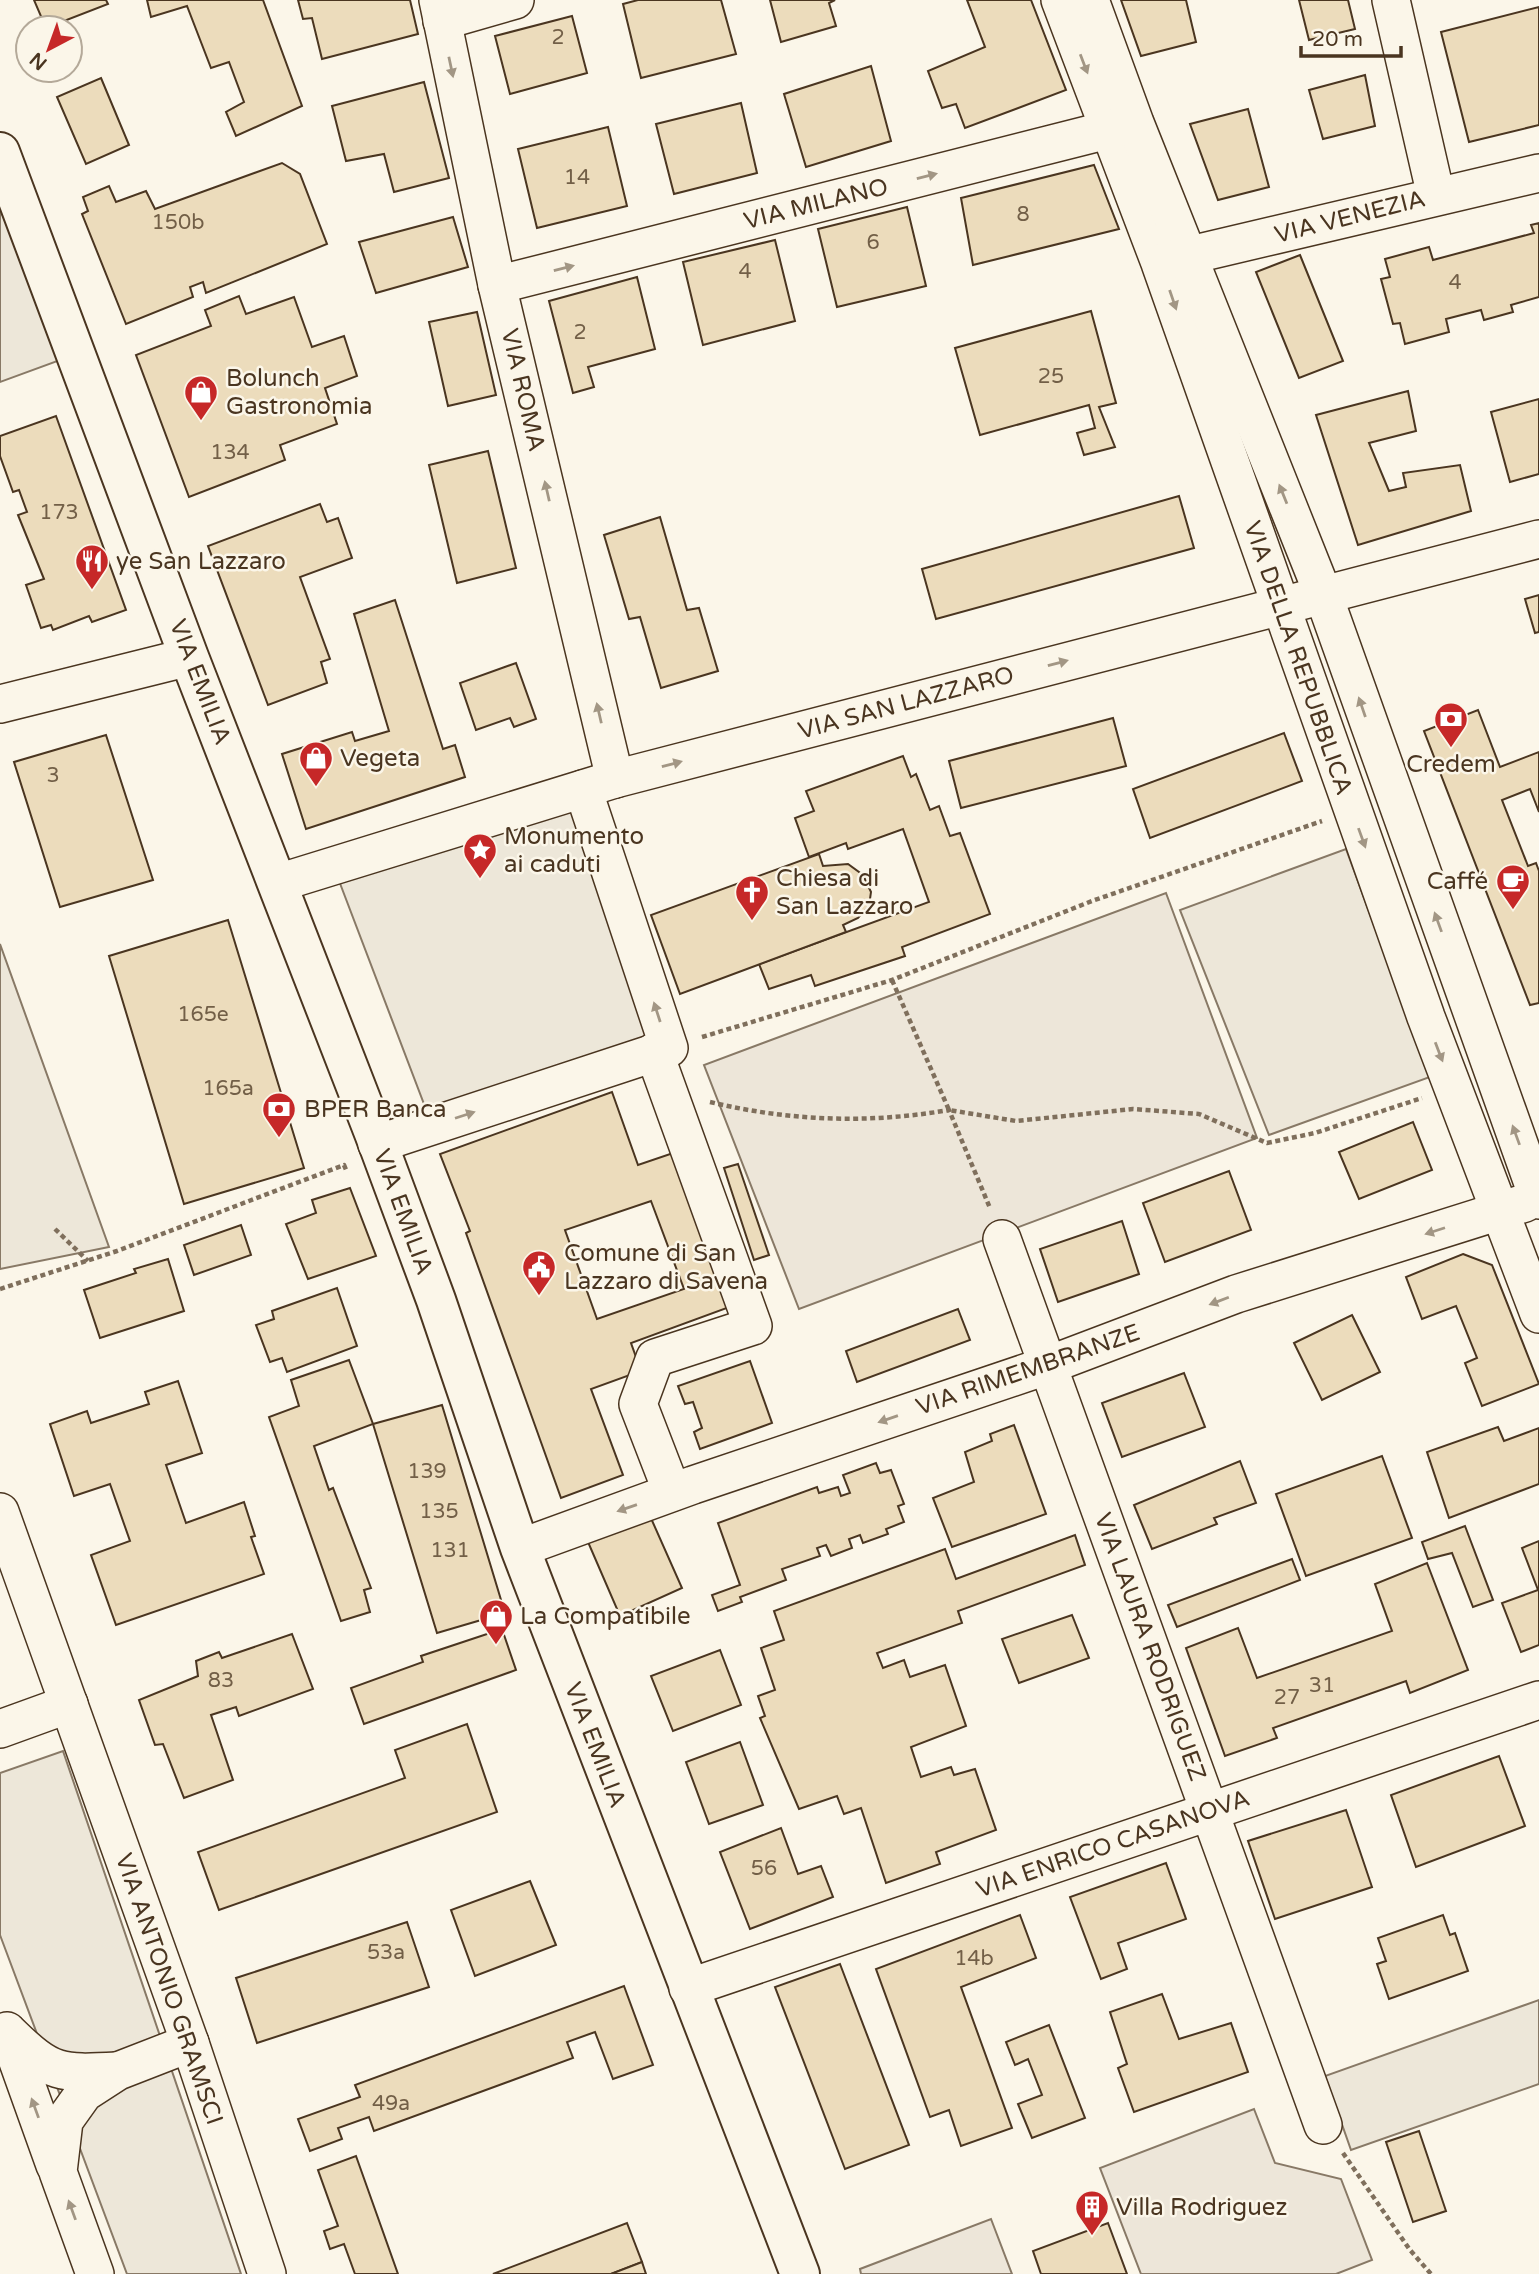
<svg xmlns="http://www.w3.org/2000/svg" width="1539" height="2274" viewBox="0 0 1539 2274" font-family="'Varela Round',sans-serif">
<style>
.green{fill:#ede6d9;stroke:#887966;stroke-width:2}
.parking{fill:#ede7d9;stroke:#887966;stroke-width:2}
.building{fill:#ecdcbc;stroke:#4a3520;stroke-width:2;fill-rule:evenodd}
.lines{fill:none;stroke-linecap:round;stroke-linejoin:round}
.minor-casing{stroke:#4a3520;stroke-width:40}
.major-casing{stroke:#4a3520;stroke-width:42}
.path{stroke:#7f6f5c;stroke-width:4.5;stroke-dasharray:5 3.5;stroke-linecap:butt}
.minor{stroke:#fbf6e9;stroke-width:37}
.major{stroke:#fbf6e9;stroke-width:38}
.oneway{fill:#a29684}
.labels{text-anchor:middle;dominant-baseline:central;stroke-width:5;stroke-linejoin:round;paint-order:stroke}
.number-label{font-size:21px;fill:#725f47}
.street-label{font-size:24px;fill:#4a3520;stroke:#fbf6e9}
.poi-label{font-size:24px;fill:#4a3520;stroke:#fbf6e9;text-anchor:start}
</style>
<rect width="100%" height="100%" fill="#fbf6e9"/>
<!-- green -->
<g class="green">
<polygon points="1166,893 1257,1138 799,1309 704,1065"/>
<polygon points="1254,2109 1275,2163 1341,2179 1372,2260 1336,2274 1141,2274 1100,2168"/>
<polygon points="991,2219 1012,2274 861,2274 860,2269"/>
</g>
<!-- parking -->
<g class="parking">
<polygon points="0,209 63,359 0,382"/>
<polygon points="583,789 669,1048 432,1125 333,865"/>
<polygon points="1346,849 1430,1077 1269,1135 1180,910"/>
<polygon points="0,944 109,1247 0,1269"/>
<polygon points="63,1751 241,2274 127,2274 0,1935 0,1773"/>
<polygon points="1539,2000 1539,2084 1351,2150 1325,2076"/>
</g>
<!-- building -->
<g class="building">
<polygon points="34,0 106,0 108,4 46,28"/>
<polygon points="147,0 263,0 302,106 236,136 226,112 244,102 229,62 211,68 187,6 151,17"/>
<polygon points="298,0 410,0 418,34 322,59 312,18 303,19"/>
<polygon points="638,0 721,0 736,54 641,78 623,4"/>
<polygon points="770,0 835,0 829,3 836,26 781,42"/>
<polygon points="967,0 1031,0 1066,90 965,128 956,104 942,108 928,71 985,47"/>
<polygon points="1121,0 1186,0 1196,42 1141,56"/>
<polygon points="1299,0 1348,0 1355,29 1309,40"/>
<polygon points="1539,7 1539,125 1469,142 1441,32"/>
<polygon points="572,16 587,73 510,94 495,36"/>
<polygon points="871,66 891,141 806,167 784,94"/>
<polygon points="1365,75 1375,126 1323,139 1309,90"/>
<polygon points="101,78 129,145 86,164 57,97"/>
<polygon points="424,82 449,178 394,192 384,154 346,161 332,106"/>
<polygon points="741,103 757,173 674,194 656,124"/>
<polygon points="1248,109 1269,187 1218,200 1190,124"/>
<polygon points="608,127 627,206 537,228 518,149"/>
<polygon points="282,163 300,174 327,244 206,293 203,282 190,287 193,297 126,324 82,214 88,211 83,197 109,186 116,202 146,191 155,209"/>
<polygon points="1094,165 1119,229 973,265 961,198"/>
<polygon points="907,207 926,286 837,307 818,229"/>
<polygon points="453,217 468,267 376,293 359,242"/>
<polygon points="1539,223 1539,297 1511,305 1513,312 1484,320 1481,310 1446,319 1449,332 1405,344 1400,323 1393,324 1381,279 1390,277 1385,259 1429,247 1433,260 1534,233 1531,225"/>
<polygon points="775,240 795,321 703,345 683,262"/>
<polygon points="1300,255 1343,361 1299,378 1256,272"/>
<polygon points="637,277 655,349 588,367 594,387 573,393 549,301"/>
<polygon points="239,296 246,314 294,297 312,347 344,336 357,376 325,388 337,424 280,445 285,460 189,497 136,355 211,326 205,310"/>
<polygon points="1091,311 1116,403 1099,407 1115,447 1084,455 1077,433 1095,428 1089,405 980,435 955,348"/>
<polygon points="477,312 496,395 448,406 429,322"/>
<polygon points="1408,391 1416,431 1369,443 1389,491 1406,487 1403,473 1460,465 1471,511 1358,545 1316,415"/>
<polygon points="1539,399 1539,474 1510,482 1491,412"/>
<polygon points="56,416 126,610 92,622 89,616 53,630 51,625 41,628 26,585 44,579 18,515 27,512 19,490 13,492 0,456 0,436"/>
<polygon points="488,451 516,568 457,583 429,465"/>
<polygon points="1179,496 1194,548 936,619 922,569"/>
<polygon points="320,504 327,522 338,518 352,558 300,577 330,659 321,662 327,683 268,705 208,546"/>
<polygon points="660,517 687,610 699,608 718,671 661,688 640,617 629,619 604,535"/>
<polygon points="1539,595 1539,632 1535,633 1525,599"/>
<polygon points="395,600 443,749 455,745 465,777 306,829 282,754 352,732 355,741 389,731 354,614"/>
<polygon points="516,663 536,719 514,727 510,718 476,730 460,683"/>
<polygon points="1478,710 1500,767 1539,752 1539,812 1530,789 1502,800 1528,866 1536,863 1539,871 1539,1003 1530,1005 1424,731"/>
<polygon points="1113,718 1126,766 961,808 949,761"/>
<polygon points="1284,733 1302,781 1150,838 1133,789"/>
<polygon points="106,735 153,880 60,907 14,762"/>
<polygon points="903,756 911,777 916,774 930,810 939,806 950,836 960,833 990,914 902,947 905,956 815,986 811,975 769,989 759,964 929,902 903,829 848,849 846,843 809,857 795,818 814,811 806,791"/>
<polygon points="819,854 823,866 848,864 863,875 871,892 869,906 858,918 843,925 846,932 680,994 651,915"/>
<polygon points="228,920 304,1168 184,1204 109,956"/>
<path d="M612 1092 638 1165 679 1151 735 1305 631 1343 641 1371 591 1389 623 1475 561 1498 466 1233 470 1231 440 1154ZM651 1201 684 1289 597 1319 565 1230Z"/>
<polygon points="1413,1122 1432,1170 1359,1199 1339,1152"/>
<polygon points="738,1164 769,1255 754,1260 724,1168"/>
<polygon points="1229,1171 1251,1230 1165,1262 1143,1203"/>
<polygon points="350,1188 376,1256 308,1279 286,1224 316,1213 312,1200"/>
<polygon points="1122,1221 1139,1274 1058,1302 1040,1249"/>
<polygon points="241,1225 251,1255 194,1275 184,1245"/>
<polygon points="1463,1254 1492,1265 1539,1384 1482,1406 1465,1363 1477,1358 1456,1306 1422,1319 1406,1277"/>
<polygon points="168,1259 184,1311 100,1338 84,1290 136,1273 134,1269"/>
<polygon points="337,1288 357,1346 287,1372 282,1358 270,1362 256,1325 274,1319 272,1311"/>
<polygon points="958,1309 970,1340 857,1382 846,1351"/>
<polygon points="1352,1315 1380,1372 1322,1400 1294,1343"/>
<polygon points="349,1360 373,1424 314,1446 329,1490 333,1488 371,1588 364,1590 370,1612 341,1621 269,1417 299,1406 291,1380"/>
<polygon points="750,1361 772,1423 700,1449 694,1432 702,1428 693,1402 685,1404 678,1386"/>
<polygon points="1184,1373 1205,1427 1122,1457 1102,1403"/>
<polygon points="178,1381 202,1453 166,1465 186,1523 244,1502 255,1536 251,1537 264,1574 116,1625 91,1555 130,1541 110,1484 74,1496 50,1424 87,1411 91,1423 149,1404 145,1392"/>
<polygon points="442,1405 505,1613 437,1633 373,1424"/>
<polygon points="1014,1425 1046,1514 952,1547 933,1498 974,1482 965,1452 992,1441 990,1434"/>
<polygon points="1498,1427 1504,1441 1539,1428 1539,1484 1449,1518 1427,1452"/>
<polygon points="1382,1456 1412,1538 1306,1576 1276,1494"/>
<polygon points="1240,1461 1256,1503 1214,1518 1217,1524 1152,1549 1134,1505"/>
<polygon points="876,1463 880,1473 891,1470 904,1504 898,1506 904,1522 886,1529 888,1534 863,1543 860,1535 849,1539 852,1548 831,1556 826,1545 817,1548 820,1556 782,1569 786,1580 740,1597 742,1602 718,1611 712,1595 740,1585 718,1523 817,1487 819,1493 838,1487 841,1496 850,1493 843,1475"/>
<polygon points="650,1516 682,1588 620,1616 588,1542"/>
<polygon points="1465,1526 1493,1600 1473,1607 1452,1553 1428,1559 1422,1542"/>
<polygon points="1075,1535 1085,1565 958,1611 962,1623 877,1653 883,1668 904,1660 910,1677 945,1665 966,1726 911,1747 921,1777 951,1767 954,1775 975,1769 996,1830 936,1852 940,1864 886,1883 861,1808 844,1814 837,1796 799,1809 760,1718 765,1716 758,1696 775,1690 761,1648 784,1640 774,1611 945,1549 956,1579"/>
<polygon points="1539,1541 1539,1645 1521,1652 1502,1603 1538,1590 1522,1548"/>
<polygon points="1292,1559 1300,1580 1177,1627 1168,1605"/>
<polygon points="1427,1563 1468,1670 1410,1693 1406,1681 1273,1728 1277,1738 1225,1756 1186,1648 1238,1628 1257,1678 1392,1631 1375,1584"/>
<polygon points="1072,1615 1089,1658 1019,1683 1002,1639"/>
<polygon points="502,1629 516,1670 364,1724 351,1688 423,1662 421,1656"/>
<polygon points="292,1634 313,1689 239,1716 236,1707 211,1715 233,1780 184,1798 163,1744 155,1745 139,1700 198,1676 196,1661 219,1652 222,1658"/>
<polygon points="720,1650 741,1705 673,1731 651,1676"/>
<polygon points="467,1724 497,1812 219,1910 198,1852 405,1778 395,1750"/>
<polygon points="740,1742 763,1805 709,1824 686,1762"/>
<polygon points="1499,1756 1525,1826 1416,1867 1391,1795"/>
<polygon points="1346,1810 1372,1887 1275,1919 1248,1841"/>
<polygon points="781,1828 798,1874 821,1866 833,1897 750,1929 720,1852"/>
<polygon points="1166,1863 1186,1919 1118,1943 1127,1969 1101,1979 1070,1897"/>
<polygon points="530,1881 556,1945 475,1976 451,1910"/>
<polygon points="1020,1915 1036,1958 961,1987 1012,2128 961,2146 949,2110 930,2117 876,1969"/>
<polygon points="1443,1915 1450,1935 1455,1933 1468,1971 1389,1999 1377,1964 1386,1961 1378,1938"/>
<polygon points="407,1922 429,1987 257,2043 236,1978"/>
<polygon points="840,1964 909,2145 845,2169 775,1987"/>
<polygon points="624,1986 653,2065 613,2079 595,2032 567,2042 573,2058 374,2131 369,2117 338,2128 342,2139 310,2151 298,2119 360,2097 355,2085"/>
<polygon points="1162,1994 1179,2039 1231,2023 1248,2072 1134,2112 1118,2068 1127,2064 1110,2012"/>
<polygon points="1049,2025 1085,2118 1032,2138 1018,2104 1042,2095 1028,2059 1015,2065 1006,2042"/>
<polygon points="1419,2131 1446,2211 1413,2222 1386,2142"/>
<polygon points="356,2156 398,2274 355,2274 344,2244 330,2249 324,2231 338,2226 318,2170"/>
<polygon points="627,2223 642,2262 611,2274 493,2274"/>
<polygon points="1108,2223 1127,2274 1041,2274 1033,2251"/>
<polygon points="642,2262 646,2274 611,2274"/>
</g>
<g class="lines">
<!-- minor casing -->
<g class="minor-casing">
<g id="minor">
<polyline points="438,0 497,285 615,779"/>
<polyline points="1060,0 1160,263 1426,1017 1539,1314"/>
<polyline points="1090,0 1135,123 1323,594 1539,1200"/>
<polyline points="1391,0 1436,196"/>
<polyline points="442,21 515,0"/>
<polyline points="1165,261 1539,173"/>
<polyline points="497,285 1131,124"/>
<polyline points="0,704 189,657"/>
<polyline points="278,883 615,779 1539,539"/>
<polyline points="654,1052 753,1326 655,1358 638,1404 672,1492"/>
<polyline points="377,1144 669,1048 583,789"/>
<polyline points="1002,1239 1323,2125"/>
<polyline points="0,1512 190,2043 267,2274"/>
<polyline points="520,1548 693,1485 1046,1366 1236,1294 1525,1203"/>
<polyline points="0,1729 69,1704"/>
<polyline points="688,1988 1539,1700"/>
<polyline points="7,2031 55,2165"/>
<path d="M10 2034C51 2074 60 2074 117 2071"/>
<polyline points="95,2274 58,2172 64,2121 84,2093 118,2071 190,2043"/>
</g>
</g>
<!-- major casing -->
<g class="major-casing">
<polyline id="major" points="0,152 189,657 374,1133 436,1300 520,1548 800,2274"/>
</g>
<!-- path -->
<g class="path">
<polyline points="892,980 949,1110 1016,1121 1133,1109 1199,1114 1267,1143 1315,1133 1422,1098"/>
<polyline points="702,1037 892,980 1092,901 1322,821"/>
<path d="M710 1102C789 1121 868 1124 949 1110L990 1208"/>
<polyline points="55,1229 88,1261"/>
<polyline points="0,1289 117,1251 344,1165 347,1172"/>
<polyline points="1343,2153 1410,2250 1431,2274"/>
</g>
<!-- minor -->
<use href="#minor" class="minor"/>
<!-- major -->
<use href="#major" class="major"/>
</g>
<!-- one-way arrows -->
<defs><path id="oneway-solid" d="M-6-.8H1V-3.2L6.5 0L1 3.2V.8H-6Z" transform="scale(1.75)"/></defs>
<g class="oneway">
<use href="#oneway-solid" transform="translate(1084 64) rotate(69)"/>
<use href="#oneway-solid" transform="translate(451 67) rotate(78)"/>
<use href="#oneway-solid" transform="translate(927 176) rotate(-14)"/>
<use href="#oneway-solid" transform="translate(564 268) rotate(-14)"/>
<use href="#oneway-solid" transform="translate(1173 300) rotate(71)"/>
<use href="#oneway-solid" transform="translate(547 491) rotate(-103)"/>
<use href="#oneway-solid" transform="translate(1283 494) rotate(-112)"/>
<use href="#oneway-solid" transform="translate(1058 663) rotate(-15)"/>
<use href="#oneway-solid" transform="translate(1362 707) rotate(-109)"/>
<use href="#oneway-solid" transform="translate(599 713) rotate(-103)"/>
<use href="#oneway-solid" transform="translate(672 764) rotate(-15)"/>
<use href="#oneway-solid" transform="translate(1362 838) rotate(70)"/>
<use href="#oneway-solid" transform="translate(1438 922) rotate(-110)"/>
<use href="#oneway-solid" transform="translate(657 1012) rotate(-108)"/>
<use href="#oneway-solid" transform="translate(1439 1052) rotate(69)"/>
<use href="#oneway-solid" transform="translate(465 1115) rotate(-18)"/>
<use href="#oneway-solid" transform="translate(1516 1135) rotate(-110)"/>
<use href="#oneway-solid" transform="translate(1435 1231) rotate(162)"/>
<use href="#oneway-solid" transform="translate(1219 1301) rotate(159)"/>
<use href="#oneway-solid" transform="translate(888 1419) rotate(161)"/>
<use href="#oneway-solid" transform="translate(627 1508) rotate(161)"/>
<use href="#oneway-solid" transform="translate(35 2108) rotate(-110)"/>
<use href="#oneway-solid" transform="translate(72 2210) rotate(-110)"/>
</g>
<!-- icons -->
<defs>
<g id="shop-pin" transform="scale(1.75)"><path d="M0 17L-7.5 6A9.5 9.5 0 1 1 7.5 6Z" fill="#c62828" stroke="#fbf6e9"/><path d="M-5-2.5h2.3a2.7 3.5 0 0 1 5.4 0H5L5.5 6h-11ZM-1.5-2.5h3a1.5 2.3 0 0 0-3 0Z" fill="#fff"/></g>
<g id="restaurant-pin" transform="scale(1.75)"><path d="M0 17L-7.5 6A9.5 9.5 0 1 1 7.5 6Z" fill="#c62828" stroke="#fbf6e9"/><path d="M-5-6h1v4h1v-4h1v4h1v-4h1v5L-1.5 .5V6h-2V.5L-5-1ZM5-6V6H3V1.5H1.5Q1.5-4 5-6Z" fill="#fff"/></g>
<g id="bank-pin" transform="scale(1.75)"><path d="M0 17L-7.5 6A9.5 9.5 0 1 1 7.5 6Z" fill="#c62828" stroke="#fbf6e9"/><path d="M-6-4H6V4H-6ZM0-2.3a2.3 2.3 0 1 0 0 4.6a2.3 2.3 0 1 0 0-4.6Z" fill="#fff"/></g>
<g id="sight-pin" transform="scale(1.75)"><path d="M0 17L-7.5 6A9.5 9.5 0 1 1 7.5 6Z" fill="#c62828" stroke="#fbf6e9"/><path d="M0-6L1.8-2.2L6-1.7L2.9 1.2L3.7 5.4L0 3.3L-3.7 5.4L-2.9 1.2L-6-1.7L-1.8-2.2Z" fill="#fff"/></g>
<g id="cafe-pin" transform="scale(1.75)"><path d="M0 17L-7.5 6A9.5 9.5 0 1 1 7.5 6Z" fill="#c62828" stroke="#fbf6e9"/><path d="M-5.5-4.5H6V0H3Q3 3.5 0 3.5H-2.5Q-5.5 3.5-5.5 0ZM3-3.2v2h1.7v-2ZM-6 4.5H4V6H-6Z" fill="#fff"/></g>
<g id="church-pin" transform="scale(1.75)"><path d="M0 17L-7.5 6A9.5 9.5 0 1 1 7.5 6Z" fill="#c62828" stroke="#fbf6e9"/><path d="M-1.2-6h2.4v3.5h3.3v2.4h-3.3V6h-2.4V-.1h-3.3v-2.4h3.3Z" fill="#fff"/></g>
<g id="civic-pin" transform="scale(1.75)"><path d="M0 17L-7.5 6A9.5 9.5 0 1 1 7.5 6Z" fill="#c62828" stroke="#fbf6e9"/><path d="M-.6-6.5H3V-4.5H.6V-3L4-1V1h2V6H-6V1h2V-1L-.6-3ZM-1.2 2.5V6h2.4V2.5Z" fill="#fff"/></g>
<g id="building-pin" transform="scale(1.75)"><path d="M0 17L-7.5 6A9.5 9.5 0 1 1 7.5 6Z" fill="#c62828" stroke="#fbf6e9"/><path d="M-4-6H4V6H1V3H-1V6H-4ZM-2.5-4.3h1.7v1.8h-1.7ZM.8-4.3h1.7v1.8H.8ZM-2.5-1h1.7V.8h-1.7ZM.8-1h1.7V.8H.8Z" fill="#fff"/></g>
</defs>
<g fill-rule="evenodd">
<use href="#shop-pin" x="201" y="392"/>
<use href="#restaurant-pin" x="92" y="561"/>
<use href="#bank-pin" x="1451" y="719"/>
<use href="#shop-pin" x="316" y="758"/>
<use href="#sight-pin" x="480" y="850"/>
<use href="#cafe-pin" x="1513" y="881"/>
<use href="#church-pin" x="752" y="892"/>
<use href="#bank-pin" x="279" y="1109"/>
<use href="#civic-pin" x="539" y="1267"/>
<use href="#shop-pin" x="496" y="1616"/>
<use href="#building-pin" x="1092" y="2207"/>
</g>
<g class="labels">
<!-- number labels -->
<g class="number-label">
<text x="558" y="37">2</text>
<text x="577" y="177">14</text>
<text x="1023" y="214">8</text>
<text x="178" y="222">150b</text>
<text x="873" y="242">6</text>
<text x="745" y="271">4</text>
<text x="1455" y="282">4</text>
<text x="580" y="332">2</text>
<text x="1051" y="376">25</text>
<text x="230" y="452">134</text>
<text x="59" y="512">173</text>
<text x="53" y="775">3</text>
<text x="203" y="1014">165e</text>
<text x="228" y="1088">165a</text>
<text x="427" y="1471">139</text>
<text x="439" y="1511">135</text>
<text x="450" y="1550">131</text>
<text x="221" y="1680">83</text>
<text x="1322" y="1685">31</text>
<text x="1287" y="1697">27</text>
<text x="764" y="1868">56</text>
<text x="386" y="1952">53a</text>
<text x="974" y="1958">14b</text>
<text x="391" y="2103">49a</text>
</g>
<!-- street labels -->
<g class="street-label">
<text transform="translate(816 204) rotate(-14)">VIA MILANO</text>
<text transform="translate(1350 217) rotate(-14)">VIA VENEZIA</text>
<text transform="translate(523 390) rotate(77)">VIA ROMA</text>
<text transform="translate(1298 658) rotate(71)">VIA DELLA REPUBBLICA</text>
<text transform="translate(200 682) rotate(69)">VIA EMILIA</text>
<text transform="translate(906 703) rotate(-15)">VIA SAN LAZZARO</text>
<text transform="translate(403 1212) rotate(70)">VIA EMILIA</text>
<text transform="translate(1028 1370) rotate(-19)">VIA RIMEMBRANZE</text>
<text transform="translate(1150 1647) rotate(70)">VIA LAURA RODRIGUEZ</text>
<text transform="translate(595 1745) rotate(69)">VIA EMILIA</text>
<text transform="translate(1113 1844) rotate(-19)">VIA ENRICO CASANOVA</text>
<text transform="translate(169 1989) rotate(71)">VIA ANTONIO GRAMSCI</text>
</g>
<!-- poi labels -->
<g class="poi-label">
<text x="226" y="378">Bolunch<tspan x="226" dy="28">Gastronomia</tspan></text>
<text x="116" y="561">ye San Lazzaro</text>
<text x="340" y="758">Vegeta</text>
<text x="1451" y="764" text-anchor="middle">Credem</text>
<text x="504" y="836">Monumento<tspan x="504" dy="28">ai caduti</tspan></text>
<text x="776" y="878">Chiesa di<tspan x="776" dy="28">San Lazzaro</tspan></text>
<text x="1488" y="881" text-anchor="end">Caffé</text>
<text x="304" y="1109">BPER Banca</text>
<text x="564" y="1253">Comune di San<tspan x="564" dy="28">Lazzaro di Savena</tspan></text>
<text x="520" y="1616">La Compatibile</text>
<text x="1116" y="2207">Villa Rodriguez</text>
</g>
</g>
<!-- north arrow -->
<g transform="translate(49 49) rotate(221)"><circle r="33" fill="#fbf6e9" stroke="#b4a999" stroke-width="2"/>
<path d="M0-5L12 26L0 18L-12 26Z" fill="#c62828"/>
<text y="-10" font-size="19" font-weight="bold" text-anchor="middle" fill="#4a3520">N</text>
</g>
<!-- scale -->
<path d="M1301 46v10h100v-10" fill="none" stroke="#4a3520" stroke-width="3.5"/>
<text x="1312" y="46" font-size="21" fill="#4a3520" stroke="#fbf6e9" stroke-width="5" paint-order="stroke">20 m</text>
</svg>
